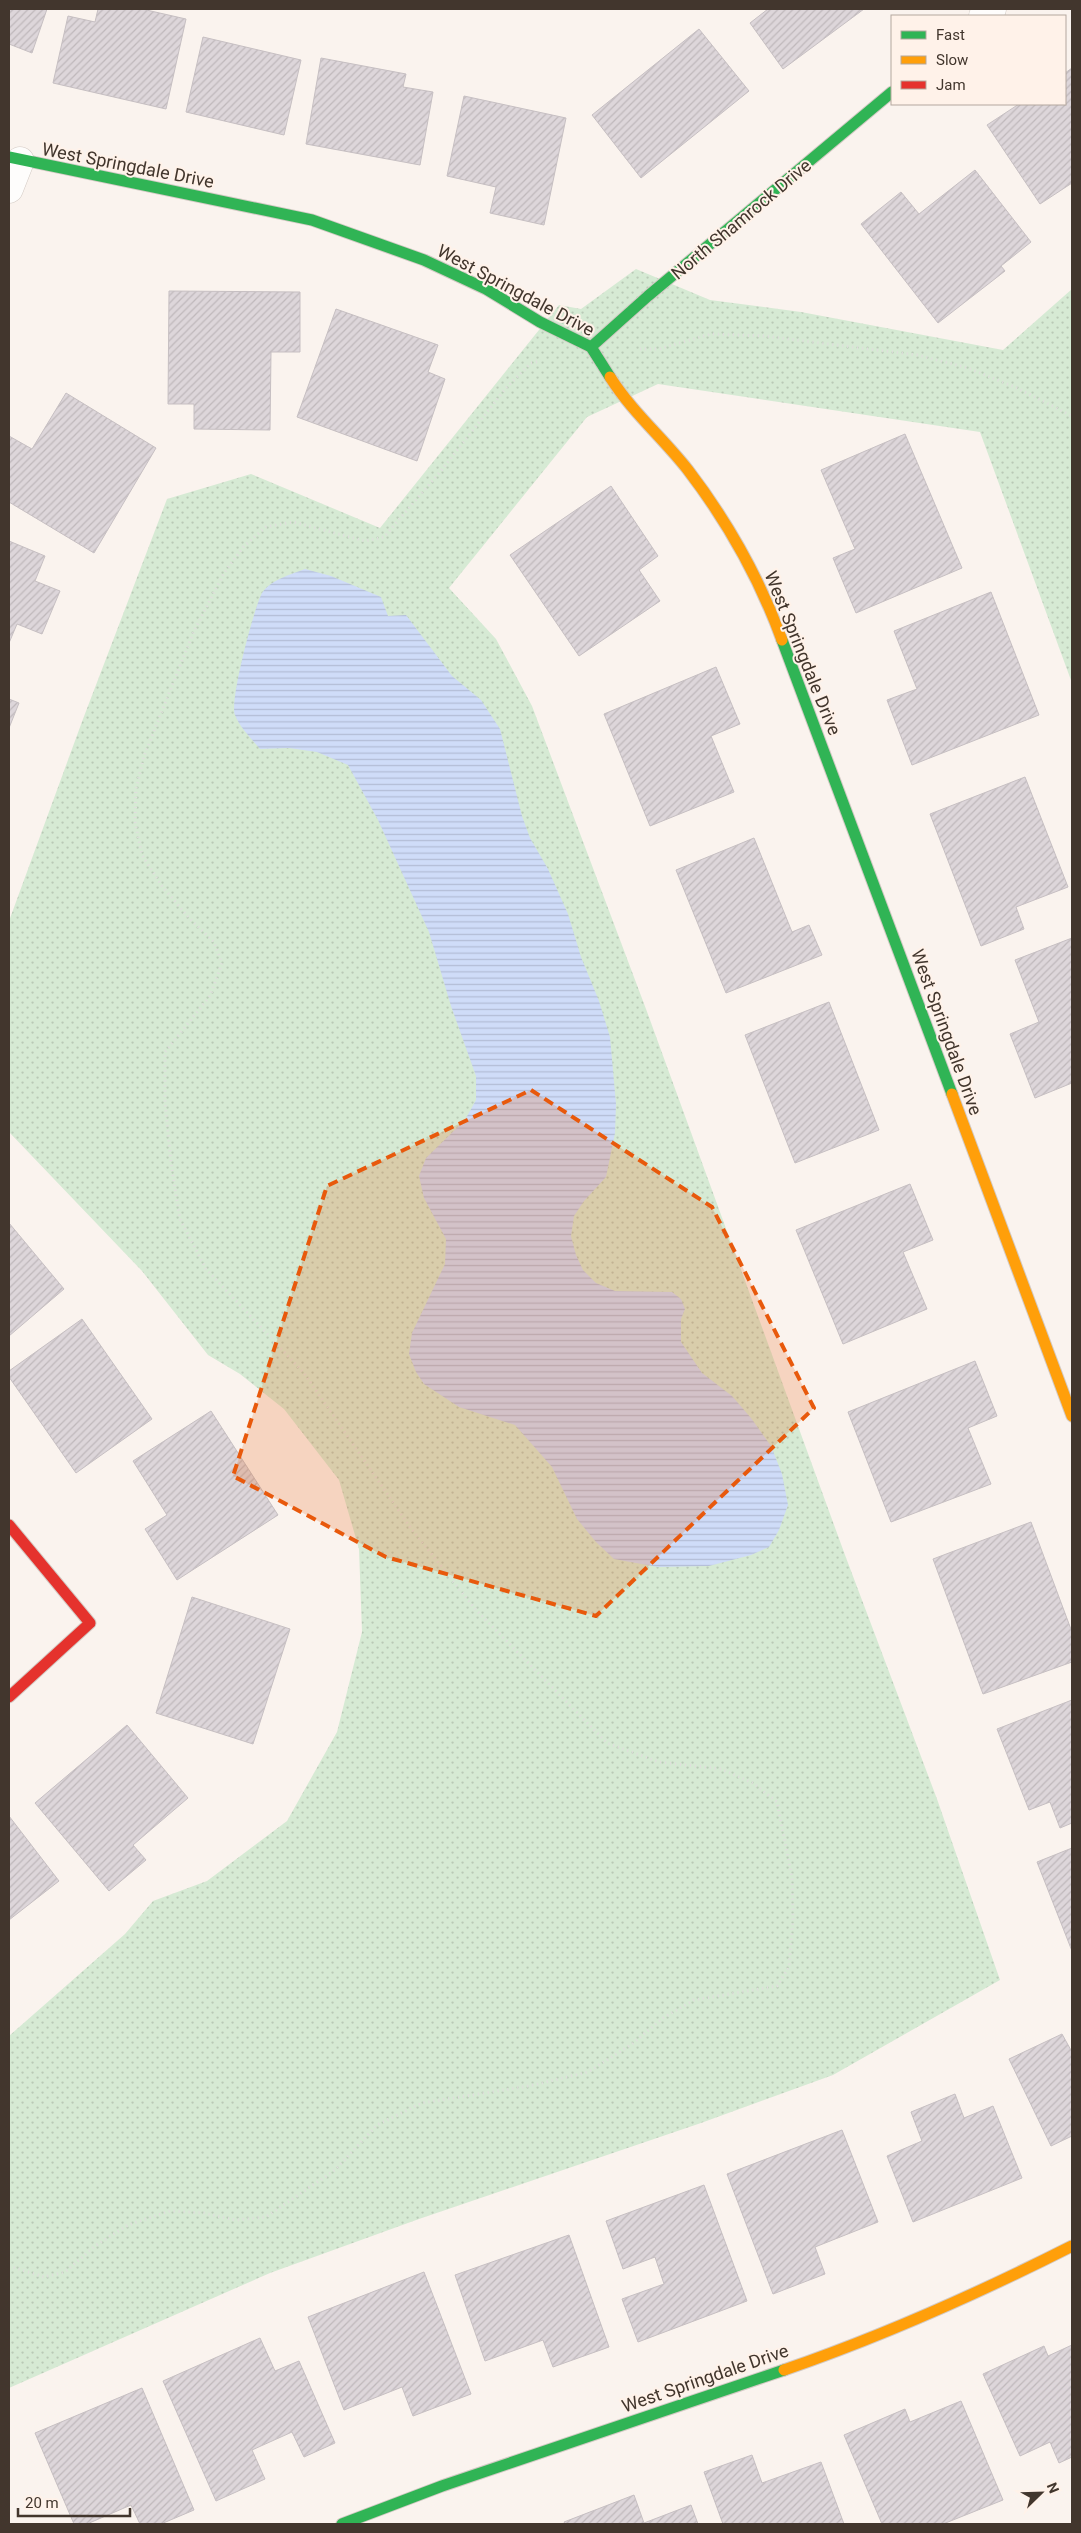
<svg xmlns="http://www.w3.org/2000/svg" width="1081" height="2533" viewBox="0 0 1081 2533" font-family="Roboto,sans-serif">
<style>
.grass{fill:url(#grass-dots)}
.water{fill:url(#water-rules)}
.building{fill:url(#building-hatch);stroke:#c6bfc2}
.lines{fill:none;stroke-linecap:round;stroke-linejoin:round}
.street-casing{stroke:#d3cac4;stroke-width:29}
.fast-casing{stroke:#d3cac4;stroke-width:13}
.slow-casing{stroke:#d3cac4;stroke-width:13}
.jam-casing{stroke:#d3cac4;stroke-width:13}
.path{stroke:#e0dfdd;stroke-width:3;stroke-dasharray:1 4;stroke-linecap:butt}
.street{stroke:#fefdfc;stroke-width:28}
.fast{stroke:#30b455;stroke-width:11}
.slow{stroke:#ff9f0a;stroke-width:11}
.jam{stroke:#e5322d;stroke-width:11}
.marked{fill:#e8590c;fill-opacity:0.2;stroke:#e8590c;stroke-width:4;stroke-dasharray:10 6;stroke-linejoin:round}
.labels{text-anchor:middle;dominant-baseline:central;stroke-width:4;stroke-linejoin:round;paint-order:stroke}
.street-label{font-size:18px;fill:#42362d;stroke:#fff2e9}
</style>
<defs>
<pattern id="grass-dots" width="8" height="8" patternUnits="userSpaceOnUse" patternTransform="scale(1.25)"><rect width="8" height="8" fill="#d6ead4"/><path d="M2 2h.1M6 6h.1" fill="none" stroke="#b9c9b6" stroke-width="1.8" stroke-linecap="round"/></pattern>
<pattern id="water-rules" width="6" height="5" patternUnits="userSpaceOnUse" patternTransform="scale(1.25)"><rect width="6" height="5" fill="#cfdcf8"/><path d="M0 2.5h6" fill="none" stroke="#b3bdd5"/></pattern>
<pattern id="building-hatch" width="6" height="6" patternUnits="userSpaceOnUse" patternTransform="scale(1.25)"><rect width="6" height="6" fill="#ddd6da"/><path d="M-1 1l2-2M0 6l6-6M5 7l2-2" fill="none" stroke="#bfb8bb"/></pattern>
</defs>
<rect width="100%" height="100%" fill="#faf3ee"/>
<!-- grass -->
<polygon class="grass" points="636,269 710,300 801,312 1003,350 1072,289 1072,683 980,432 658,384 587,417 449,588 496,639 532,706 646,1009 845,1555 937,1799 1000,1980 833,2075 701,2123 419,2219 270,2273 9,2388 9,2036 125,1934 153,1901 207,1881 287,1821 337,1732 362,1632 359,1549 339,1480 284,1409 240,1374 208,1355 142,1271 9,1132 9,921 83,719 167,499 251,474 380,528 559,305 581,309"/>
<!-- water -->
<path class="water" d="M305 569 331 576 381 597 388 616 406 615 452 676 481 700 500 729 522 816 530 838 548 869 568 914 581 957 599 1001 610 1037 616 1104 615 1133 606 1177 584 1201 574 1216 571 1236 576 1255 583 1270 596 1283 615 1291 672 1292 681 1299 685 1309 681 1319V1342L702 1373 732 1396 751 1418 771 1446 782 1474 788 1505 779 1530 769 1547 751 1555 709 1566 658 1567 614 1559 596 1542 577 1519 552 1467 515 1425 459 1407 424 1384 416 1372 409 1354 412 1333 445 1264 446 1239 424 1198 419 1176 426 1158 465 1120 476 1100V1076L451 1006 429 932 378 820 348 765 317 752 289 748 260 749C252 739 240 728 235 715 229 702 254 608 262 593 270 580 292 574 305 569Z"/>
<!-- building -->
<g class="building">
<polygon points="9,9 47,9 32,53 9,44"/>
<polygon points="98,9 142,9 186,19 166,109 53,83 68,16 95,22"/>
<polygon points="768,9 864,9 783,69 750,23"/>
<polygon points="699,29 749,91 641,178 592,115"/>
<polygon points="203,37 301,60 284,135 186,112"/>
<polygon points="321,58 406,74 403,87 433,92 420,165 306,144"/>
<polygon points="1072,68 1072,183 1040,204 987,125 1019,104 1065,104 1065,73"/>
<polygon points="464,96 566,118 544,225 490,213 496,187 447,176"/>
<polygon points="975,170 1031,242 1001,266 1005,271 938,323 861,224 901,192 919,214"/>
<polygon points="169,291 300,292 300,352 271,352 270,430 194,429 194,404 168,404"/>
<polygon points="336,309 438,345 428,372 445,379 417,461 297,417"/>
<polygon points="66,393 156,448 94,553 9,502 9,436 32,449"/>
<polygon points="905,434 962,568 856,613 833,558 855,549 821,470"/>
<polygon points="611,486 658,556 639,570 660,601 579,656 510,555"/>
<polygon points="9,541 45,556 35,581 60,591 42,634 17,624 9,643"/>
<polygon points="991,592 1039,715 912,765 887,700 917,689 894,631"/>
<polygon points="716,667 740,724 711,736 734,792 650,826 604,714"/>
<polygon points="9,699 19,703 9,728"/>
<polygon points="1025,777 1068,887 1016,907 1024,929 981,946 930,814"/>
<polygon points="754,838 792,932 809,925 822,955 726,993 676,870"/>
<polygon points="1072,938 1072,1083 1035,1098 1010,1034 1039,1022 1015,960"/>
<polygon points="829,1002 879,1130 795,1163 745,1035"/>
<polygon points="910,1184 933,1240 903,1252 927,1309 843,1344 796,1230"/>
<polygon points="9,1223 64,1289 9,1336"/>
<polygon points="82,1319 152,1419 76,1473 9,1377 9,1371"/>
<polygon points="975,1361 997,1416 968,1428 991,1484 891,1522 848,1412"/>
<polygon points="211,1411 278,1515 177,1580 145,1529 167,1515 133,1461"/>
<polygon points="1031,1522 1072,1632 1072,1662 983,1694 933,1559"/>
<polygon points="192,1597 290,1629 253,1744 156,1713"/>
<polygon points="1072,1700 1072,1823 1060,1828 1050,1802 1029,1810 997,1729"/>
<polygon points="127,1725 188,1798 133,1845 146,1860 109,1891 35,1803"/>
<polygon points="9,1816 59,1881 9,1920"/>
<polygon points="1072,1848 1072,1951 1037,1862"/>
<polygon points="1062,2034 1072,2052 1072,2136 1051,2146 1009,2059"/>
<polygon points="955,2094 964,2118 993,2106 1022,2178 913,2222 887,2156 922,2141 911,2112"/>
<polygon points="842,2130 878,2222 815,2247 825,2274 773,2294 727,2174"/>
<polygon points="704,2185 747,2301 638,2342 622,2299 664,2284 655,2257 623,2269 606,2221"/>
<polygon points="569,2235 609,2347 553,2367 543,2340 485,2361 455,2275"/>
<polygon points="424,2272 471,2394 413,2416 402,2387 344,2410 308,2317"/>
<polygon points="260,2338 275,2371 299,2361 335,2443 304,2457 292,2432 252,2450 265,2479 216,2501 163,2381"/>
<polygon points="1072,2345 1072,2457 1059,2463 1050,2442 1020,2456 983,2374 1044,2346 1048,2356"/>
<polygon points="142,2388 194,2510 161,2524 140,2524 131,2505 87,2524 74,2524 35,2433"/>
<polygon points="961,2401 1003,2500 943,2524 882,2524 844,2435 905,2409 910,2422"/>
<polygon points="752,2455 762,2483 821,2462 844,2524 723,2524 704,2472"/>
<polygon points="634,2495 644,2523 691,2505 698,2524 565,2524 564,2522"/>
</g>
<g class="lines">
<!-- street casing -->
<g class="street-casing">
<g id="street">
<polyline points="983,16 992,9"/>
<polyline points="9,189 20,161"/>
</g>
</g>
<!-- fast casing -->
<g class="fast-casing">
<g id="fast">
<polyline points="9,157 312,220 424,260 486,289 540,322 591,347 610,377"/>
<polyline points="591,347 648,296 892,92"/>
<polyline points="782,640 952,1094"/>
<polyline points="342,2524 442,2486 784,2370"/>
</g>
</g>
<!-- slow casing -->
<g class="slow-casing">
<g id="slow">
<path d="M610 377C632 412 663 438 688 470 727 521 760 580 782 640"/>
<polyline points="952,1094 1072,1416"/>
<path d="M784 2370C883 2336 979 2293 1072 2246"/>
</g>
</g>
<!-- jam casing -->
<g class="jam-casing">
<polyline id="jam" points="9,1525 90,1623 9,1697"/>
</g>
<!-- path -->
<g class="path">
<polyline points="640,349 659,349 711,334 764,336 917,355 968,368 1017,388 1072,416"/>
<polyline points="9,2266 44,2277 65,2272 95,2246 128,2225 170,2211 204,2213 235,2220 266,2217 335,2170 377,2125 422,2103 529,2086 588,2072 632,2044 663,2018 694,2000 777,1986 789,1967 793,1919 792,1877 777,1802 753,1783 721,1769 659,1762 607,1743 476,1610 410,1527 304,1373 206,1269 180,1219 171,1163 165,1102 165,1052 210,996 222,963 214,942 189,918 162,886 142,855 135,822 136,789 144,756 194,631 224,573 244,546 266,527 293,522 365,541 384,537 440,472 506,388 531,363 541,361"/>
</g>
<!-- street -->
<use href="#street" class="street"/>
<!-- fast -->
<use href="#fast" class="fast"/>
<!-- slow -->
<use href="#slow" class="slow"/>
<!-- jam -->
<use href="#jam" class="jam"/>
</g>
<!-- marked area -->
<path class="marked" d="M531 1090 712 1207 814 1408 596 1616 386 1557 233 1476 327 1186Z"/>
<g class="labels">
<!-- street labels -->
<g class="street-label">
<text transform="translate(128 165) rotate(11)">West Springdale Drive</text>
<text transform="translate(741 219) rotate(-40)">North Shamrock Drive</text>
<text transform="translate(516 290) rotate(28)">West Springdale Drive</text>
<text transform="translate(803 653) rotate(68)">West Springdale Drive</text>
<text transform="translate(947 1032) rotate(70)">West Springdale Drive</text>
<text transform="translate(705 2378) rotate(-19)">West Springdale Drive</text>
</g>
</g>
<!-- border -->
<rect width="1081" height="2533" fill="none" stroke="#42362d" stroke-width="20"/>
<!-- legend -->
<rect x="891" y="15" width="175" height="90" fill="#fff2e9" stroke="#b3a79e"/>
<rect x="901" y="31" width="25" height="8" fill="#30b455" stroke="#b3a79e"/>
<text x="936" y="40" font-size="15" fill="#42362d">Fast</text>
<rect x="901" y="56" width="25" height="8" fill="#ff9f0a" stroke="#b3a79e"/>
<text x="936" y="65" font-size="15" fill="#42362d">Slow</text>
<rect x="901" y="81" width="25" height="8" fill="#e5322d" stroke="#b3a79e"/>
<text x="936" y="90" font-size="15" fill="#42362d">Jam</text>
<!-- north arrow -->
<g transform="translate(1041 2493) rotate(67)" stroke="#fff2e9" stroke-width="4" paint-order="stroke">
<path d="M0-4L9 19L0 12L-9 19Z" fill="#42362d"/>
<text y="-8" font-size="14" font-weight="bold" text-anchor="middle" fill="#42362d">N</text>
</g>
<!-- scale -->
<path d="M18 2508v8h112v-8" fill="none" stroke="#42362d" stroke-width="2.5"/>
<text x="25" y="2508" font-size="15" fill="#42362d" stroke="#fff2e9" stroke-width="4" paint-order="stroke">20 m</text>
</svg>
